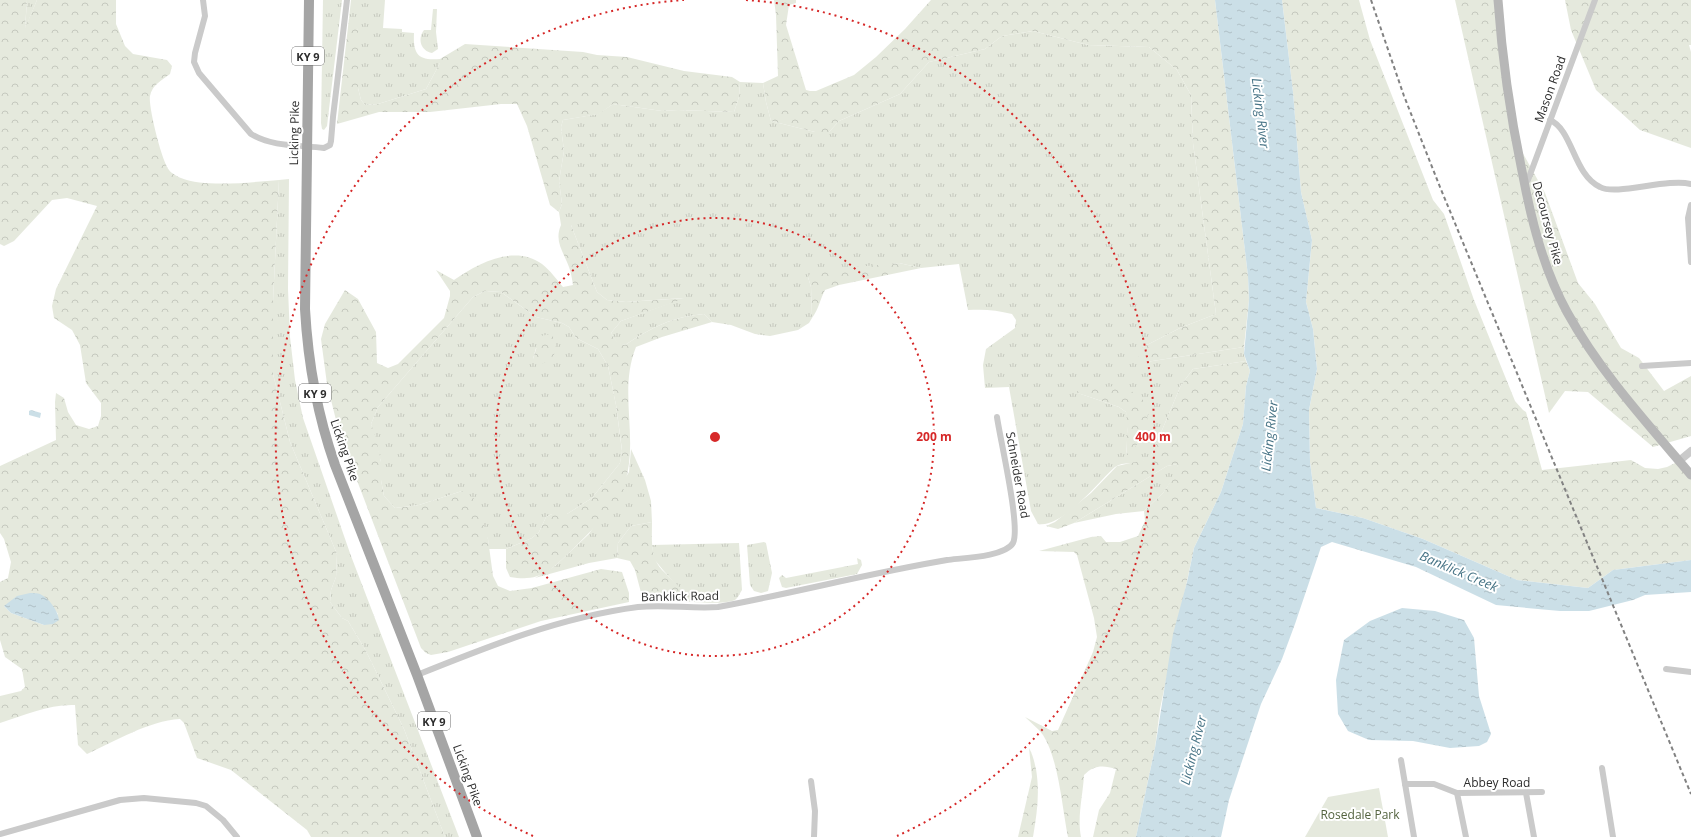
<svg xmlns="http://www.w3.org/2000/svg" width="1691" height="837" viewBox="0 0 1691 837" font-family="'Open Sans',sans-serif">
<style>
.grass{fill:url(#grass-tufts);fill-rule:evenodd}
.forest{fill:url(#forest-crowns);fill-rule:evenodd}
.park{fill:#e5e9dd}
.water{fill:url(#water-ripples)}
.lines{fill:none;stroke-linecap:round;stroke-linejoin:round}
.minor{stroke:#cacaca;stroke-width:6}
.tertiary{stroke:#cacaca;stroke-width:8}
.secondary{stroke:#b7b7b7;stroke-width:9}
.primary{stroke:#a5a5a5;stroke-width:10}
.rail{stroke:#828282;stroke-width:2;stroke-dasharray:4 3;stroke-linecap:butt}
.ring{fill:none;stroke:#d62828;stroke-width:2;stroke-dasharray:2 4}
.labels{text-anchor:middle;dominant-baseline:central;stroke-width:4;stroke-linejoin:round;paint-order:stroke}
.shield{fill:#fff;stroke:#6c6c6c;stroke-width:1}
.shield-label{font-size:11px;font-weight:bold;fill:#2d2d2d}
.street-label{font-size:12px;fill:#2d2d2d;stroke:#fff}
.park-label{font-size:12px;fill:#546440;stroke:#fff}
.water-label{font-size:13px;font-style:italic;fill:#467385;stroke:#fff}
.centre{fill:#d62828;stroke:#fff;stroke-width:2}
.ring-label{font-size:12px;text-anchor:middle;font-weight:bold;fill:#d62828;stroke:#fff;stroke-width:4;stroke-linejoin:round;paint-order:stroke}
</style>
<defs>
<pattern id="grass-tufts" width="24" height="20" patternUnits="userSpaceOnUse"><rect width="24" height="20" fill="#e5e9dd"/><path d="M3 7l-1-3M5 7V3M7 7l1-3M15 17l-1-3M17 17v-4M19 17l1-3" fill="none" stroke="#c5c8be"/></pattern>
<pattern id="forest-crowns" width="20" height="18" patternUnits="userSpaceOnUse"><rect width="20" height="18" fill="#e5e9dd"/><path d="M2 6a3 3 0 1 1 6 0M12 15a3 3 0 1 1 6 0" fill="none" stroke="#c5c8be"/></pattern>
<pattern id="water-ripples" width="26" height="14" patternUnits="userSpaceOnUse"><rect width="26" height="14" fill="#cbdfe7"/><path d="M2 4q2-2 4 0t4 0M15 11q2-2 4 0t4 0" fill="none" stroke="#afc0c6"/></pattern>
</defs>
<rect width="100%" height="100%" fill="#fff"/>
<!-- grass -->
<g class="grass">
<polygon points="27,0 37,0 25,29"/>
<polygon points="323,0 342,0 327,126 324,130 322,129 321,123"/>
<path d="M351 0H385L383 28 402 29V32L414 33C413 54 418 61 440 59V63L426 89 378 104 365 105 361 100 358 88V30L349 18Z"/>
<path d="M433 9H437L436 32 438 49 432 53C421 51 417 39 424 30H431Z"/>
<path d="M1033 31 1088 45 1149 47 1177 70 1191 95 1193 143 1216 314 1180 328 1143 347 1146 362 1244 347V354L1246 361 1193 369 1181 385 1152 454C1150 456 1147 459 1145 460 1137 465 1123 461 1115 467 1097 483 1063 528 1038 524L1031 511 1009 387 985 388 983 365 986 349 1015 328 1016 320 1012 314C997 310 984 309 968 310L959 264 921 268 899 263 808 277 811 287 812 318 809 323 798 330 770 336 755 334 731 325 712 322 704 314C671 317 653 327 625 345L617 343 611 333 621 321 684 298 626 302 607 300 597 292 571 225H561L559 212 562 204 559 181 564 151 561 127 563 120 598 114 613 104 662 111 678 110 734 112 739 97 740 82 763 83 766 102 771 121 815 132H829L839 121 900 94 929 62 985 49 1002 36ZM1075 392 1148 413 1127 455C1125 440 1131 426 1126 412L1119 407Z"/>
<polygon points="289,179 288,289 290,337 295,380 303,418 351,556 459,837 445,837 404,729 366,651 348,621 342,618 330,602 331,590 336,577 337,554 290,442 273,374 273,301 279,180"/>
<path d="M485 291 501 292 536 317 562 323 569 327 576 338 598 349 608 366 616 405 622 451 620 463 592 498 567 514H552L546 517 539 532 532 538 506 549H489L488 539 462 491 419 505 395 508 384 496 381 480V462L371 424 378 407 473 297ZM536 348 554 355 533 359Z"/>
<polygon points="631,449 645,480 651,501 652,522 631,526 618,543 617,558 589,563 535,578 555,566 589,534 629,472"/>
<polygon points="1177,464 1179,470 1163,493 1144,511 1116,514 1074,523 1167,466"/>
<polygon points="764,542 766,543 772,573 768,591 761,593 754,591 750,585 747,545"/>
<path d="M739 543 742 590C740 593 738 598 735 600 724 605 692 602 679 601V588L663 570 654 559 652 545Z"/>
<polygon points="857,558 861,560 862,565 857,574 786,588 782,587 779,578 782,575 786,578 858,564"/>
</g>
<!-- forest -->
<g class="forest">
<path d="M0 0H27L25 28 37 0H116V24L125 46 133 54 167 60 172 66 170 74C162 80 152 85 150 96 148 106 162 162 169 170 171 173 178 177 181 178 206 188 252 182 279 180L273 301V374L290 442 337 554 336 577 331 590 330 602 342 618 348 621 366 651 404 729 445 837H311L307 830 231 770 197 758 184 723 180 719C148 721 116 741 87 754L78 745 75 705C49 704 25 715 0 723V696L21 691 25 687 22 669 5 657 0 640V582L8 578 11 562 4 539 0 533V466L56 440 55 402 56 393 64 398 68 412 76 425 89 429 98 426 101 416V403L86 383 80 345 72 330 54 318 52 306 56 289 97 206 67 198 52 200 14 241 4 246 0 244ZM48 601 58 614 44 625 11 613 4 606Z"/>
<polygon points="774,0 796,0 796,3 789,5 786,25 806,90 810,91 816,91 854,75 876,57 905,29 931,0 1215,0 1248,276 1249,300 1244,347 1146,362 1137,360 1143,347 1180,328 1216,314 1193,143 1191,95 1177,70 1149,47 1088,45 1033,31 1002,36 985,49 929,62 900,94 839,121 829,132 822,137 815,132 771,121 766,102 763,83 778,76 776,15"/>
<polygon points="1282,0 1359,0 1370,40 1433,200 1444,214 1474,300 1515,401 1523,410 1526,412 1542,470 1631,460 1645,468 1658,469 1667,467 1679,461 1691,475 1691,560 1613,570 1588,588 1517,580 1423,539 1363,518 1316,508 1310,462 1309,410 1317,369 1313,329 1306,302 1312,240 1301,192 1293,92"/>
<polygon points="1455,0 1498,0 1516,141 1545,193 1578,283 1595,304 1621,348 1639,358 1664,391 1691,376 1691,436 1653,447 1588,392 1565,391 1549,413"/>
<polygon points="1565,0 1691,0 1691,45 1689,45 1691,52 1691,148 1640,130 1596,90 1571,30"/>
<polygon points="349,18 354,22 358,30 358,88 361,100 365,105 378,104 426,89 440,63 440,59 465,44 583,52 597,55 627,57 684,71 732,77 740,82 739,97 734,112 678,110 662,111 613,104 599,114 563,120 561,127 564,151 559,181 562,204 559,212 550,205 527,126 517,104 501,104 430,112 379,112 337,124"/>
<path d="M561 225H571L597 292 607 300 626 302 686 298 621 321 611 333 617 342 625 345C653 327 671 317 704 314L712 322 662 337 636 347C618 392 639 437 625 483 624 488 623 493 621 498 619 503 613 507 609 511 597 525 584 538 571 551 550 571 540 582 510 577L506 568V549L532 538 539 532 546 517 552 514H567L592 498 620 463 622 450 616 405 608 366 598 349 576 338 569 327 562 323 536 317 501 292 485 291 473 297 378 407 371 424 376 438 381 462V480L384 496 395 508 419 505 462 491 476 500 488 539 493 576 498 586 510 591 532 588 601 569 622 572 629 593V602L541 621 448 652 431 655 426 653 421 648 340 436 327 384 321 339 325 324 345 290 358 299 376 332 377 363 388 368 398 364 444 318 450 296V291L436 270 454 280C478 263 515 244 542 264 550 270 557 280 563 287L573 285C572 279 571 272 569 267 563 251 554 241 561 225Z"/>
<path d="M899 263 921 268 839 285 825 290C820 299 819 309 812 318L811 287 808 277 812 271Z"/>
<path d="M552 334C559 351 556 360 537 365L533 359 540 336Z"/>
<path d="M1246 361 1250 371 1246 386 1243 424 1221 492 1194 548 1160 709 1155 748 1136 837H1093L1099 810 1110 793 1116 769C1103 765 1094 765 1084 775 1083 795 1077 817 1081 837H1068C1062 808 1059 760 1043 735 1038 728 1031 723 1025 717L1052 731 1058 730 1093 652 1097 637 1094 618 1077 555 1074 552 1039 551 1091 537 1101 536 1106 542H1120L1138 536 1145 521 1144 511 1163 493 1178 470 1177 464 1167 466 1074 523 1058 529 1046 526 1055 522 1091 493 1117 466 1144 460 1152 454 1181 385 1193 369Z"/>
<polygon points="1119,386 1131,391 1142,398 1148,413 1146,429 1131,454 1127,455 1126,437 1128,430 1126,412 1119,407 1075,392 1089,388"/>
<path d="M652 522C652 540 650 556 662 570 668 576 674 581 680 588L679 601 643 600 635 570 630 561 617 558 618 543 631 526Z"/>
<path d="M1029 748C1033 755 1034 761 1036 769 1040 793 1037 813 1033 837H1018L1032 777Z"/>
</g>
<!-- park -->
<polygon class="park" points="1379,788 1388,837 1305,837 1328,797"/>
<!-- water -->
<g class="water">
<polygon points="1215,0 1282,0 1293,92 1301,192 1312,240 1306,302 1313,329 1317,369 1309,410 1310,462 1316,508 1363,518 1423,539 1517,580 1588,588 1613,570 1691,560 1691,592 1645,595 1633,600 1589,611 1560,611 1496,605 1416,567 1332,542 1321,547 1318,556 1295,624 1282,659 1261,704 1229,800 1221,837 1136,837 1155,748 1173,634 1187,582 1194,548 1221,492 1243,424 1246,386 1250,371 1244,354 1249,300 1248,276"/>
<polygon points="31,410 41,413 40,418 29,415 29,411"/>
<path d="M30 593C33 593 38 593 40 594 49 598 58 611 59 620L53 624 44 625 11 613 4 606 17 596Z"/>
<polygon points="1402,608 1435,611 1464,620 1474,638 1479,696 1491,734 1487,742 1479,746 1450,748 1413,741 1369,740 1348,731 1338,714 1336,680 1344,640 1370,621"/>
</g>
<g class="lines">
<!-- minor -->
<g class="minor">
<path d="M203 0 205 16 195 53 194 62 199 73 251 134C272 147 299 145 324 148L330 145 331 141 333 117 347 0"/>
<path d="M1550 120C1573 130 1573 174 1600 187 1616 196 1667 178 1691 184"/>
<polyline points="1524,184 1528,180 1595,0"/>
<polyline points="1691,205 1688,218 1691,262"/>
<polyline points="1642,366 1691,363"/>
<polyline points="1666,669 1691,672"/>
<path d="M417 675C489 646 561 617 638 607 665 604 691 609 718 607 794 593 870 573 947 560 961 558 1005 557 1013 543 1021 527 1000 439 997 417"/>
<polyline points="1401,760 1414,837"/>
<polyline points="1602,768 1613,837"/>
<polyline points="811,781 815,811 814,837"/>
<polyline points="1405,784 1434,784 1457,793 1542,792"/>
<polyline points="1457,793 1466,837"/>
<polyline points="1526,793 1534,837"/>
<polyline points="0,834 120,800 144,798 196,803 206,806 223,820 237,837"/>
</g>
<!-- tertiary -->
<polyline class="tertiary" points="1679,461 1691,451"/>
<!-- secondary -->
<path class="secondary" d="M1498 0C1502 57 1510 114 1522 171 1531 219 1543 268 1567 312 1600 372 1647 423 1691 475"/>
<!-- primary -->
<path class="primary" d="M309 0 305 309C308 363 317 414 335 465L417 675 477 837"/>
<!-- rail -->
<polyline class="rail" points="1371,0 1404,96 1440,187 1691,794"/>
</g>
<!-- distance rings -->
<g class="ring">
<circle cx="715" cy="437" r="219"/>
<path d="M533 836A438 438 0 0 1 684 0M746 0A438 438 0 0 1 897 836"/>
</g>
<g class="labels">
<!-- shield labels -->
<g class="shield">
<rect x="292" y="47" width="32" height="18" rx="3"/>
<rect x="299" y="384" width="32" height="18" rx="3"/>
<rect x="418" y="712" width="32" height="18" rx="3"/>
</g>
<g class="shield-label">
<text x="308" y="56">KY 9</text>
<text x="315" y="393">KY 9</text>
<text x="434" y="721">KY 9</text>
</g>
<!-- street labels -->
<g class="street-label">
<text transform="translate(1550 89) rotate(-70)">Mason Road</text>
<text transform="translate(294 133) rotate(-89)">Licking Pike</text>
<text transform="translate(1548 223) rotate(75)">Decoursey Pike</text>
<text transform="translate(345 450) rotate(71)">Licking Pike</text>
<text transform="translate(1018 475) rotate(80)">Schneider Road</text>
<text transform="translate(680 596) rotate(-1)">Banklick Road</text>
<text transform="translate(468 775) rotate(70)">Licking Pike</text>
<text x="1497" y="782">Abbey Road</text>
</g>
<!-- park labels -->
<g class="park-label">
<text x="1360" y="814">Rosedale Park</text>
</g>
<!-- water labels -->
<g class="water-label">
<text transform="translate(1261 113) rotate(83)">Licking River</text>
<text transform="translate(1269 436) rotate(-84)">Licking River</text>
<text transform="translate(1459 571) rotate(23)">Banklick Creek</text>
<text transform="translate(1193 750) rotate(-76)">Licking River</text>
</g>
</g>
<circle cx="715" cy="437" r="6" class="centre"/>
<g class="ring-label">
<text x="934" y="441">200 m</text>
<text x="1153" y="441">400 m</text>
</g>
</svg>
